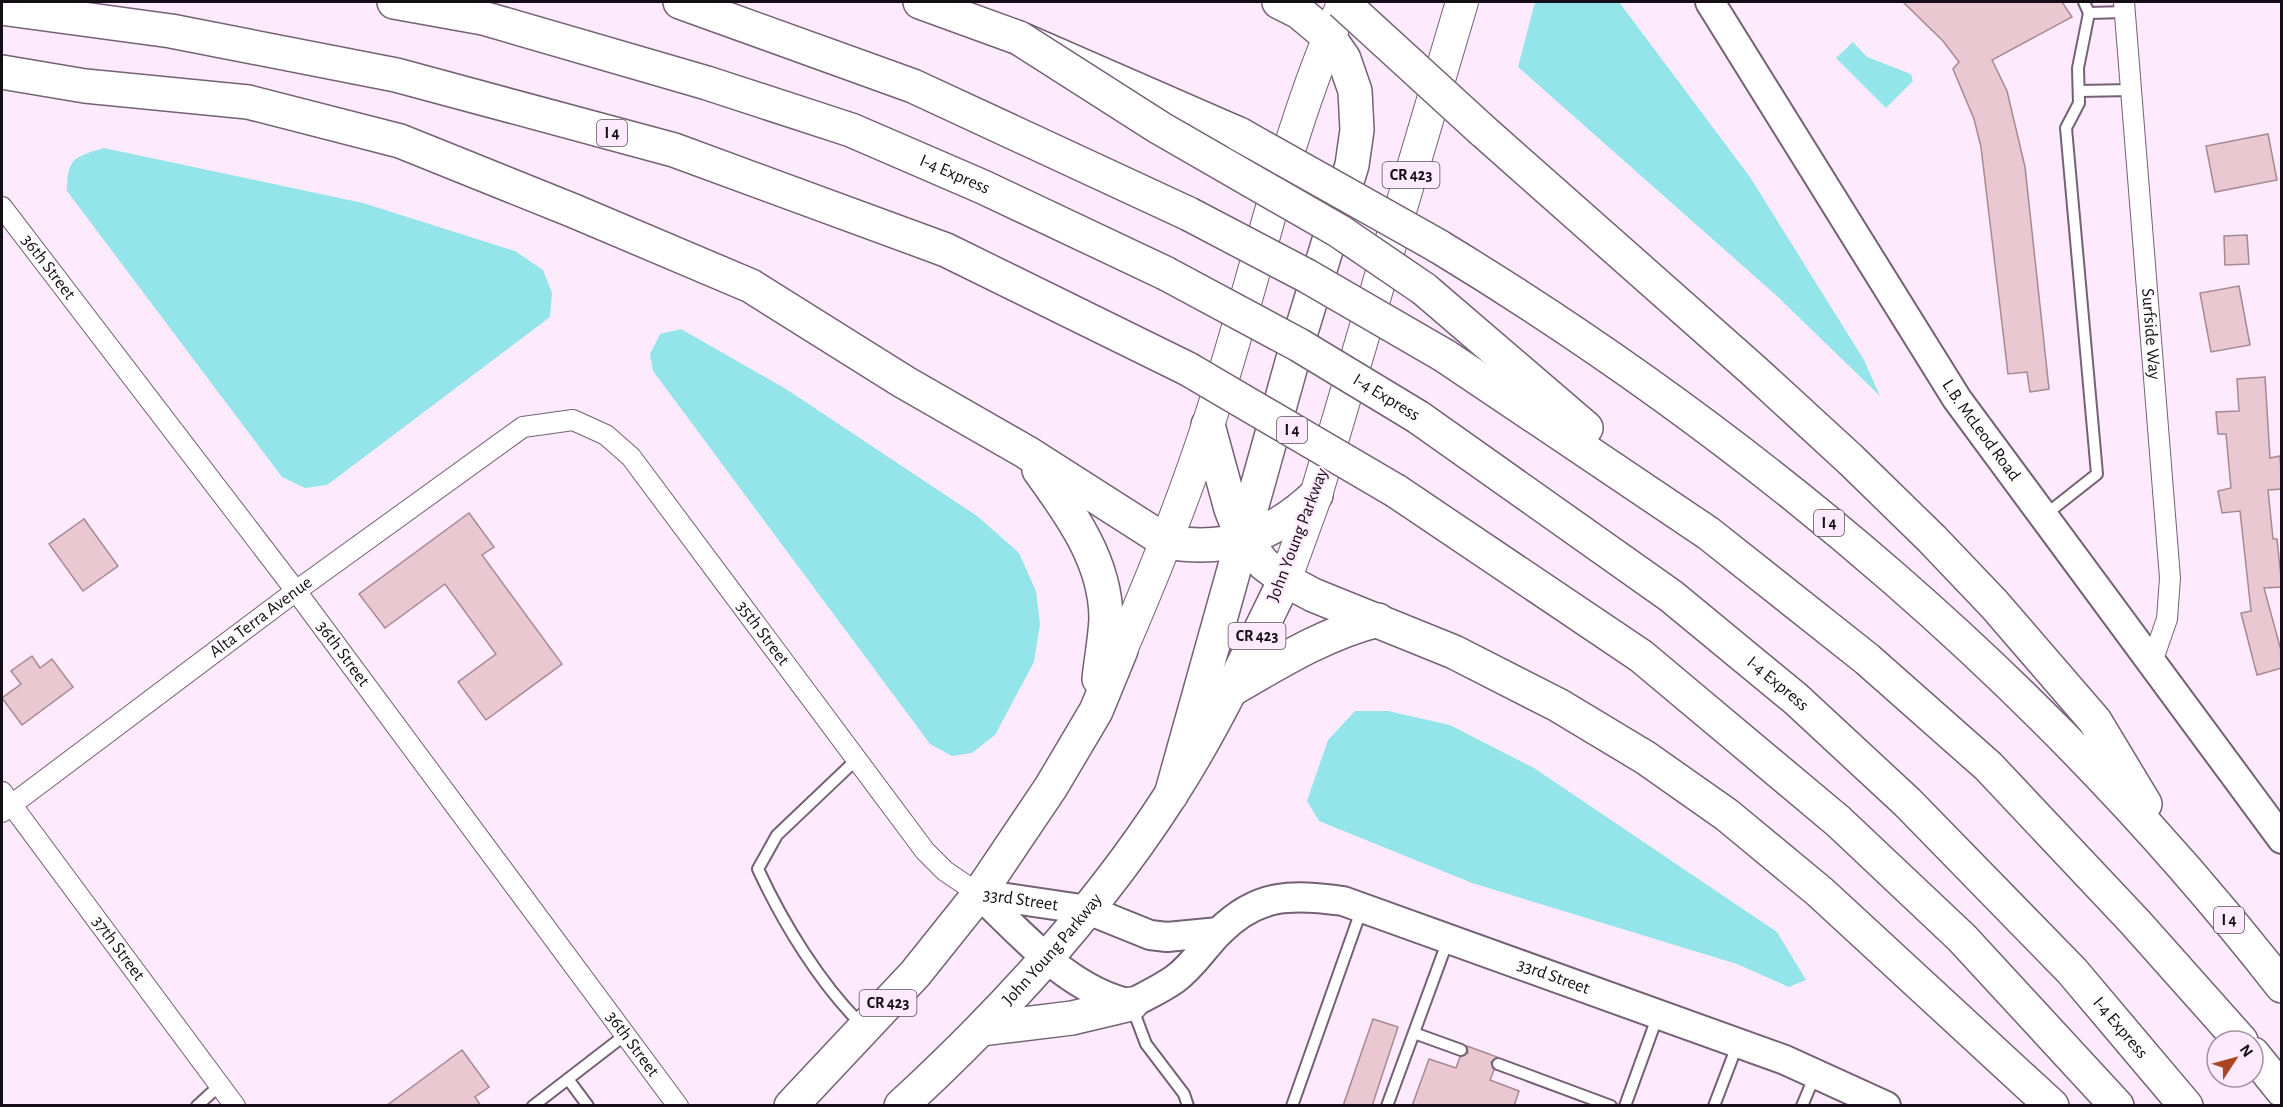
<svg xmlns="http://www.w3.org/2000/svg" width="2283" height="1107" viewBox="0 0 2283 1107" font-family="'Alegreya Sans',sans-serif">
<style>
.water{fill:#94e5e9}
.building{fill:#e9c8d2;stroke:#a78992;stroke-width:1.5}
.lines{fill:none;stroke-linecap:round;stroke-linejoin:round}
.lane-casing{stroke:#756175;stroke-width:14}
.street-casing{stroke:#756175;stroke-width:22}
.secondary-casing{stroke:#756175;stroke-width:32}
.primary-casing{stroke:#756175;stroke-width:34}
.highway-casing{stroke:#756175;stroke-width:36}
.lane{stroke:#fff;stroke-width:10}
.street{stroke:#fff;stroke-width:20}
.secondary{stroke:#fff;stroke-width:28}
.primary{stroke:#fff;stroke-width:32}
.highway{stroke:#fff;stroke-width:33}
.highway-bridge-casing{stroke:#756175;stroke-width:36;stroke-linecap:butt}
.highway-bridge{stroke:#fff;stroke-width:33}
.labels{text-anchor:middle;dominant-baseline:central;stroke-width:4.5;stroke-linejoin:round;paint-order:stroke}
.shield{fill:#fdeafd;stroke:#5b505b;stroke-width:1.5}
.shield-label{font-size:16px;font-weight:bold;fill:#160e16}
.street-label{font-size:18px;fill:#160e16;stroke:#fdeafd}
</style>
<rect width="100%" height="100%" fill="#fdeafd"/>
<!-- water -->
<g class="water">
<polygon points="1535,2 1619,2 1750,177 1864,360 1880,396 1778,297 1518,67"/>
<polygon points="1853,42 1867,57 1911,74 1913,81 1886,108 1836,58"/>
<path d="M104 148 363 203 515 251 543 270 552 293 550 317 327 485 305 488 282 477 67 191C67 158 74 157 104 148Z"/>
<polygon points="681,329 786,389 977,516 1019,553 1036,591 1040,624 1034,662 995,735 972,753 952,756 930,744 653,371 650,354 660,334"/>
<polygon points="1355,711 1388,711 1450,725 1534,768 1777,932 1806,980 1789,987 1737,964 1472,883 1319,821 1307,801 1328,740"/>
</g>
<!-- building -->
<g class="building">
<polygon points="1903,2 2062,2 2072,17 1992,60 2007,91 2025,167 2049,389 2030,392 2027,372 2008,374 1981,147 1974,119 1953,69 1959,62 1943,41"/>
<polygon points="2268,134 2277,180 2215,192 2206,146"/>
<polygon points="2247,235 2249,264 2225,265 2224,236"/>
<polygon points="2239,286 2250,345 2211,352 2200,293"/>
<polygon points="2265,377 2270,458 2280,456 2282,489 2268,490 2273,539 2277,539 2282,587 2264,588 2282,654 2282,668 2257,675 2241,613 2251,611 2240,511 2222,513 2218,491 2231,488 2226,434 2218,434 2216,412 2239,411 2237,379"/>
<polygon points="469,513 494,547 482,555 562,664 486,720 458,682 496,654 445,584 385,628 359,594"/>
<polygon points="84,519 118,566 83,591 49,544"/>
<polygon points="32,656 40,668 52,659 73,687 22,725 2,698 21,684 11,671"/>
<polygon points="1373,1019 1398,1027 1372,1106 1343,1106"/>
<polygon points="1467,1046 1497,1057 1491,1062 1494,1070 1490,1080 1519,1091 1514,1106 1412,1106 1429,1059 1456,1068 1460,1057 1468,1053"/>
<polygon points="462,1050 489,1087 475,1097 481,1106 386,1106"/>
</g>
<g class="lines">
<!-- lane casing -->
<g class="lane-casing">
<g id="lane">
<polyline points="2089,13 2125,12"/>
<polyline points="2079,91 2131,90"/>
<polyline points="2045,515 2097,474 2066,128 2079,103 2078,68 2089,13 2084,2"/>
<path d="M857 759 777 835 758 869C783 923 820 984 863 1026"/>
<polyline points="1132,1007 1146,1044 1184,1094 1188,1106"/>
<polyline points="1414,1033 1461,1050"/>
<polyline points="1498,1064 1611,1106"/>
<polyline points="568,1079 588,1106"/>
<polyline points="197,1106 220,1085"/>
<polyline points="533,1106 625,1035"/>
<polyline points="1292,1106 1362,908"/>
<polyline points="1387,1106 1448,940"/>
<polyline points="1625,1106 1658,1015"/>
<polyline points="1714,1106 1738,1043"/>
<polyline points="1802,1106 1815,1075"/>
</g>
</g>
<!-- street casing -->
<g class="street-casing">
<g id="street">
<path id="s1" d="M2124 2 2170 578 2167 619 2151 665"/>
<path id="s2" d="M2 207 296 591 678 1106"/>
<path id="s3" d="M2 792 235 1106"/>
<path id="s4" d="M2 812 296 591 523 427 573 420 606 435 631 457 925 851 945 871 979 894"/>
</g>
</g>
<!-- secondary casing -->
<g class="secondary-casing">
<g id="secondary">
<path id="s5" d="M1710 2 1957 399 2282 839"/>
<path id="s6" d="M979 894C1024 936 1068 990 1131 1004 1145 996 1161 989 1175 979 1193 966 1204 947 1219 932 1258 893 1292 894 1343 901L1785 1060 1886 1106"/>
<path id="s7" d="M979 894 1088 910 1150 935 1167 937 1219 932"/>
</g>
</g>
<!-- primary casing -->
<g class="primary-casing">
<g id="primary">
<polyline points="1285,580 1316,495 1462,2"/>
<path d="M1121 650C1153 576 1183 502 1208 425 1255 285 1283 137 1344 2"/>
</g>
</g>
<!-- highway casing -->
<g class="highway-casing">
<g id="highway">
<path id="s8" d="M394 2 483 18 707 83 851 130 983 187 1165 273"/>
<polyline points="680,2 913,86 1189,214"/>
<polyline points="920,2 1019,38 1239,134"/>
<polyline points="2,8 171,31 396,75 674,150 946,250 1188,369"/>
<path d="M2 72 85 86 248 102 400 141 574 211 751 286 904 382 1026 452 1167 542C1226 552 1272 537 1316 495"/>
<polyline points="1482,130 1753,370 1851,460 1932,539 1994,604 2095,721 2145,804"/>
<path d="M1438 246C1759 441 2050 689 2282 986"/>
<polyline points="1424,289 1586,428"/>
<polyline points="1445,356 1708,533 1867,659 1988,766 2135,922 2241,1041"/>
<path id="s9" d="M1418 417 1671 596 1796 699 1907 802 2072 971 2186 1106"/>
<polyline points="1208,425 1231,509 1243,539 1264,564 1285,580 1313,595 1454,652 1558,705 1646,758 1727,815 1820,892 2052,1106"/>
<path d="M1039 470C1071 514 1106 562 1106 619 1105 639 1101 660 1099 679"/>
<polyline points="1396,491 1641,656 1838,821 1962,938 2117,1106"/>
<path d="M1229 691C1278 663 1323 634 1378 620"/>
<polyline points="1171,795 1294,355 1352,165 1357,130 1355,91 1344,59 1329,37 1299,12 1279,2"/>
<polyline points="981,1029 1072,1018 1131,1004"/>
<polyline points="2253,1054 2282,1090"/>
<polyline points="791,1106 915,974 979,894 1051,787 1096,711 1121,650"/>
<path id="s10" d="M901 1106C1002 1013 1098 909 1172 793 1215 726 1249 653 1285 580"/>
</g>
</g>
<!-- lane -->
<use href="#lane" class="lane"/>
<!-- street -->
<use href="#street" class="street"/>
<!-- secondary -->
<use href="#secondary" class="secondary"/>
<!-- primary -->
<use href="#primary" class="primary"/>
<!-- highway -->
<use href="#highway" class="highway"/>
<!-- highway-bridge casing -->
<g class="highway-bridge-casing">
<g id="highway-bridge">
<polyline points="1342,2 1482,130"/>
<polyline points="1019,38 1160,128 1339,231 1424,289"/>
<polyline points="1239,134 1438,246"/>
<polyline points="1189,214 1307,276 1445,356"/>
<path id="s11" d="M1165 273 1299 345 1418 417"/>
<polyline points="1188,369 1396,491"/>
</g>
</g>
<!-- highway-bridge -->
<use href="#highway-bridge" class="highway-bridge"/>
</g>
<g class="labels">
<!-- shield labels -->
<g class="shield">
<rect x="597" y="120" width="30" height="26" rx="4.5"/>
<rect x="1382.5" y="162" width="57" height="26" rx="4.5"/>
<rect x="1277" y="417" width="30" height="26" rx="4.5"/>
<rect x="1814" y="510" width="30" height="26" rx="4.5"/>
<rect x="1228.5" y="623" width="57" height="26" rx="4.5"/>
<rect x="2214" y="907" width="30" height="26" rx="4.5"/>
<rect x="859.5" y="990" width="57" height="26" rx="4.5"/>
</g>
<g class="shield-label">
<text x="612" y="133">I 4</text>
<text x="1411" y="175">CR 423</text>
<text x="1292" y="430">I 4</text>
<text x="1829" y="523">I 4</text>
<text x="1257" y="636">CR 423</text>
<text x="2229" y="920">I 4</text>
<text x="888" y="1003">CR 423</text>
</g>
<!-- street labels -->
<g class="street-label">
<text stroke="none"><textPath href="#s8" startOffset="588">I-4 Express</textPath></text>
<text stroke="none"><textPath href="#s2" startOffset="76">36th Street</textPath></text>
<text stroke="none"><textPath href="#s1" startOffset="333">Surfside Way</textPath></text>
<text stroke="none"><textPath href="#s11" startOffset="254">I-4 Express</textPath></text>
<text stroke="none"><textPath href="#s5" startOffset="507">L.B. McLeod Road</textPath></text>
<text transform="translate(1298 535) rotate(-69)">John Young Parkway</text>
<text stroke="none"><textPath href="#s4" startOffset="324">Alta Terra Avenue</textPath></text>
<text stroke="none"><textPath href="#s4" startOffset="988">35th Street</textPath></text>
<text stroke="none"><textPath href="#s2" startOffset="562">36th Street</textPath></text>
<text stroke="none"><textPath href="#s9" startOffset="448">I-4 Express</textPath></text>
<text stroke="none"><textPath href="#s7" startOffset="42">33rd Street</textPath></text>
<text stroke="none"><textPath href="#s3" startOffset="195">37th Street</textPath></text>
<text stroke="none"><textPath href="#s10" startOffset="218">John Young Parkway</textPath></text>
<text stroke="none"><textPath href="#s6" startOffset="663">33rd Street</textPath></text>
<text stroke="none"><textPath href="#s9" startOffset="934">I-4 Express</textPath></text>
<text stroke="none"><textPath href="#s2" startOffset="1048">36th Street</textPath></text>
</g>
</g>
<!-- border -->
<rect width="2283" height="1107" fill="none" stroke="#160e16" stroke-width="6"/>
<!-- north arrow -->
<g transform="translate(2235 1059) rotate(54)"><circle r="28" fill="#fdeafd" stroke="#a192a1" stroke-width="1.5"/>
<path d="M0-4.5L10 22L0 15L-10 22Z" fill="#ab4422"/>
<text y="-9" font-size="16" font-weight="bold" text-anchor="middle" fill="#160e16">N</text>
</g>
</svg>
